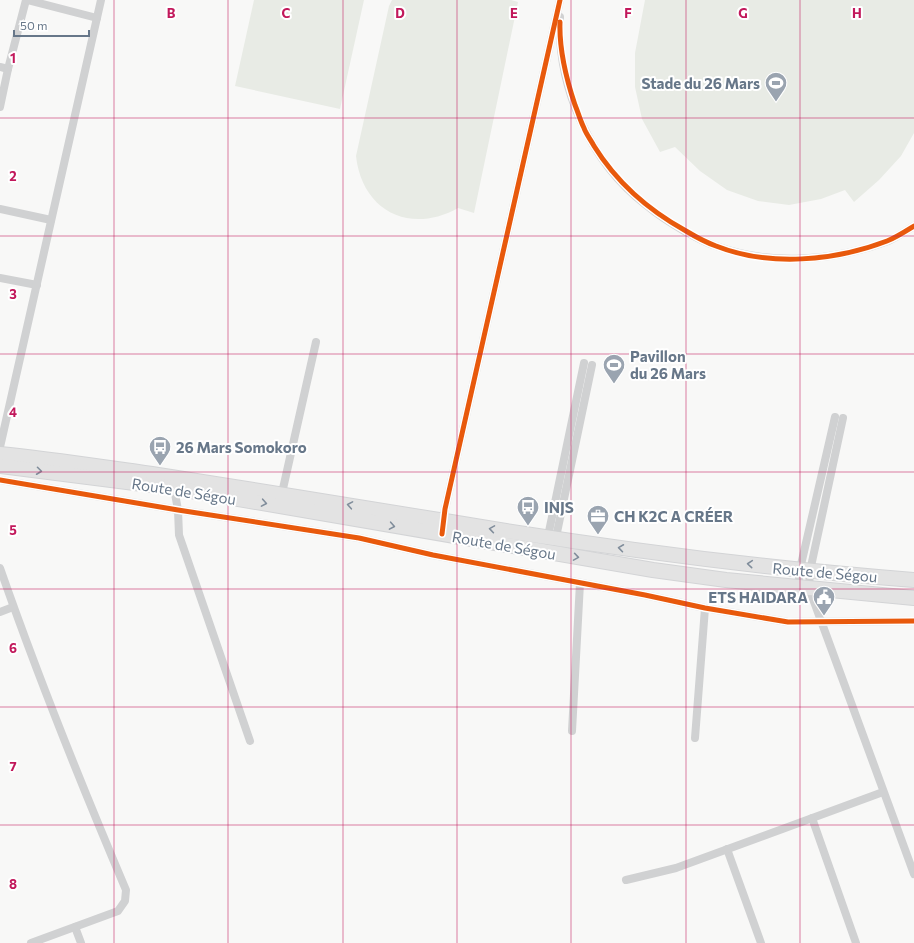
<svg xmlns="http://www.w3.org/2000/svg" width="914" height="943" viewBox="0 0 914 943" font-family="Commissioner,sans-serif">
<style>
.green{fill:#e8ebe5}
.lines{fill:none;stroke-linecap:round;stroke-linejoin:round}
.highway-casing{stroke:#d3d4d6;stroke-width:16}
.street{stroke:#d0d1d2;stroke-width:8}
.highway{stroke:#e3e3e3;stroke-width:14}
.cycleway-casing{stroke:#fff;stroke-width:8}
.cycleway{stroke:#e8590c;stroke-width:5}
.oneway{stroke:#808d9b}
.grid{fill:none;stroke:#c2185b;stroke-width:1;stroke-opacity:0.55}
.labels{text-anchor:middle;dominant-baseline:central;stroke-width:4;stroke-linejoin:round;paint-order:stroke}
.poi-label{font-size:15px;font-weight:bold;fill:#677789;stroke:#fff;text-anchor:start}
.street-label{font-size:15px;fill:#677789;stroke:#fff}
.grid-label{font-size:13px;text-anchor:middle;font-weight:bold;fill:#c2185b;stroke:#fff;stroke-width:4;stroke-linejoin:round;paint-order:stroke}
</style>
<rect width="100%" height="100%" fill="#f8f8f7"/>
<!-- green -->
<g class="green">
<polygon points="254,0 364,0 340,109 235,86"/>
<path d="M392 0H511L518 2 474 213 458 208C410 235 362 211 356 156L389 6Z"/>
<polygon points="645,0 914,0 914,133 901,156 879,180 854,202 845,190 821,199 789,205 758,201 727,190 700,171 675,147 660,152 642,119 635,87 635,53"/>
</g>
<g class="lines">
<!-- highway casing -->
<g class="highway-casing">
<g id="highway">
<path d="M0 454C51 459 101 467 152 474 250 489 347 505 445 521 600 547 757 568 914 580"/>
<polyline points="0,466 174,488 653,570 726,580 914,598"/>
</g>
</g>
<!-- street -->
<g class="street">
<polyline points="27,0 97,18"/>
<path d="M560 17C557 87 590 162 646 205 658 215 672 224 686 232 696 237 706 243 716 246 770 266 835 261 888 241 897 237 906 231 914 226"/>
<polyline points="0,67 8,69"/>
<polyline points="0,107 8,69 26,0"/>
<polyline points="0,209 51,220"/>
<polyline points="0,278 37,285"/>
<polyline points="843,418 810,571 809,588 914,874"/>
<polyline points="0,447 101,0"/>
<polyline points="0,480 178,510 359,538 433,555 645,595 705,608 788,622 914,621"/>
<polyline points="174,488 178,510 179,535 250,741"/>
<polyline points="282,493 316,342"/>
<polyline points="443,524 445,509 560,0"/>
<polyline points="547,541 584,363"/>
<polyline points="555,542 592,365"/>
<path d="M0 568C38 677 81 784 126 890L125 901 118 911 31 943"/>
<polyline points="798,586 800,569 835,417"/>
<polyline points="0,612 13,607"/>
<polyline points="572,731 580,583"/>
<polyline points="695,738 705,608"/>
<polyline points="812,818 856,943"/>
<polyline points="727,849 761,943"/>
<polyline points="626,880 676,868 883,792"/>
<polyline points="75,927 81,943"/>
</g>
<!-- highway -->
<use href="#highway" class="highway"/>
<!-- cycleway casing -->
<g class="cycleway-casing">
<g id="cycleway">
<path d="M560 22C559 50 566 78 575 105 578 112 580 120 584 128 586 134 591 140 594 146 617 183 648 210 686 231 696 237 705 242 716 246 769 267 835 261 887 241 897 237 906 231 914 226"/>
<polyline points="0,480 178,510 359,538 433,555 645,595 705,608 788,622 914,621"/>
<polyline points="442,534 445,509 560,0"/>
</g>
</g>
<!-- cycleway -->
<use href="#cycleway" class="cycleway"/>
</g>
<!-- one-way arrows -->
<defs><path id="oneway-chevron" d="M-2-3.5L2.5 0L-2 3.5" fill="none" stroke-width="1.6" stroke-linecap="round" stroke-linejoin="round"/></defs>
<g class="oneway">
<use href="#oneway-chevron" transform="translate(39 471) rotate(7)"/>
<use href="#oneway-chevron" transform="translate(264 503) rotate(10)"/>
<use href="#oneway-chevron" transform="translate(350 505) rotate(-170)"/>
<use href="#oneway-chevron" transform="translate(392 526) rotate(10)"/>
<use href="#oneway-chevron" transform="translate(492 529) rotate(-171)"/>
<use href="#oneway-chevron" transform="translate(621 548) rotate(-172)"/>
<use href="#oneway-chevron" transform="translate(576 557) rotate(9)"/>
<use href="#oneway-chevron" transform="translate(750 564) rotate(-175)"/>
</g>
<!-- grid -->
<path class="grid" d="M114 0V943M228 0V943M343 0V943M457 0V943M571 0V943M686 0V943M800 0V943M0 118H914M0 236H914M0 354H914M0 472H914M0 589H914M0 707H914M0 825H914"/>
<!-- icons -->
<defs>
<g id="stadium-pin" transform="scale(1.15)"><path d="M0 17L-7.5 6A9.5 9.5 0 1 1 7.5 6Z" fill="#9aa4b0" stroke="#fff"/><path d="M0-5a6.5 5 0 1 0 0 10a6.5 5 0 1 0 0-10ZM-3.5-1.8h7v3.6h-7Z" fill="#fff"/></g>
<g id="bus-pin" transform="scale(1.15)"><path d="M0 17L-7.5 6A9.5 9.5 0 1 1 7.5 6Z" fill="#9aa4b0" stroke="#fff"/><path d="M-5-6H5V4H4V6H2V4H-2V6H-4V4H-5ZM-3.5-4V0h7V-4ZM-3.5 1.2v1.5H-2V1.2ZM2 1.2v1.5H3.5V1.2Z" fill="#fff"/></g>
<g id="office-pin" transform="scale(1.15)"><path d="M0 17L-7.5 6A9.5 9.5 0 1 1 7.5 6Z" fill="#9aa4b0" stroke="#fff"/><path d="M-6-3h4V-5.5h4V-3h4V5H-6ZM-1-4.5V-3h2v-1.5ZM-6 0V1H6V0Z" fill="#fff"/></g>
<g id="civic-pin" transform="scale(1.15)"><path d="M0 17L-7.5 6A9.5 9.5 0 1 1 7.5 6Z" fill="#9aa4b0" stroke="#fff"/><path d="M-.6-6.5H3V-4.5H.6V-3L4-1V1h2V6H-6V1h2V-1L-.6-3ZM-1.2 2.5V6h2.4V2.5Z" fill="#fff"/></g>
</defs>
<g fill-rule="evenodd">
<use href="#stadium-pin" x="776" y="83"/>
<use href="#stadium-pin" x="614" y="365"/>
<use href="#bus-pin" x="160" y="447"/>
<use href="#bus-pin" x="528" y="507"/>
<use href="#office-pin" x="598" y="516"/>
<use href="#civic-pin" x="824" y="597"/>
</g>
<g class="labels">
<!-- poi labels -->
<g class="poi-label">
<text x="760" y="83" text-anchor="end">Stade du 26 Mars</text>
<text x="630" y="356">Pavillon<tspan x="630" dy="17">du 26 Mars</tspan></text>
<text x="176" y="447">26 Mars Somokoro</text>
<text x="544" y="507">INJS</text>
<text x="614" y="516">CH K2C A CRÉER</text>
<text x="808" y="597" text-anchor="end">ETS HAIDARA</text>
</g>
<!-- street labels -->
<g class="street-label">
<text transform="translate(184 491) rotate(9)">Route de Ségou</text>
<text transform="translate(504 545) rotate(10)">Route de Ségou</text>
<text transform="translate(825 572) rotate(5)">Route de Ségou</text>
</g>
</g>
<g class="grid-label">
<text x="171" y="18">B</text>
<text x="286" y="18">C</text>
<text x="400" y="18">D</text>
<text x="514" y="18">E</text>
<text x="628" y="18">F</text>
<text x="743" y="18">G</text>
<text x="857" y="18">H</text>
<text x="13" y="63">1</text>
<text x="13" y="181">2</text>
<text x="13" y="299">3</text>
<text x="13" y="417">4</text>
<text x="13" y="535">5</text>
<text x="13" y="653">6</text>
<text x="13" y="771">7</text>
<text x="13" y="889">8</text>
</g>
<!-- scale -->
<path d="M14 30v6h75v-6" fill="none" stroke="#677789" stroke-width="2"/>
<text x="20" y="30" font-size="12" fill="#677789" stroke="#ffffff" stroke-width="3" paint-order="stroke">50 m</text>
</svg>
